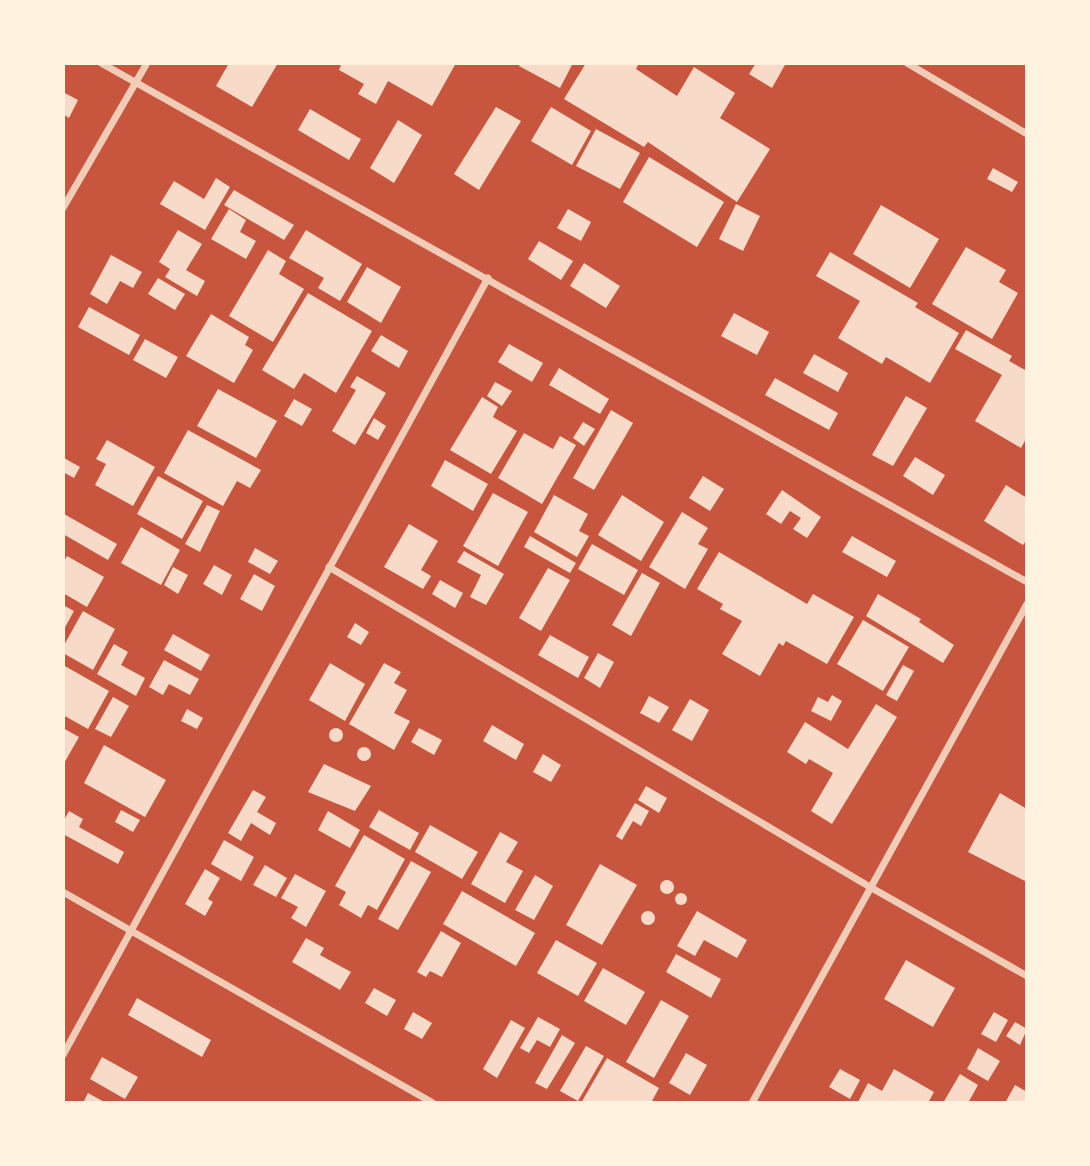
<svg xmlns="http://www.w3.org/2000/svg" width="1090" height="1166" viewBox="0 0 1090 1166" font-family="Helvetica,sans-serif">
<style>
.building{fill:#f7dbc8}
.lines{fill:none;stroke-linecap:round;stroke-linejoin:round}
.minor{stroke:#f1ccb7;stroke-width:7}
</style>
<rect width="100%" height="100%" fill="#c8553d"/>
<!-- building -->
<g class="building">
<polygon points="229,63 278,63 252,107 216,86"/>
<polygon points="338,63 456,63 432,106 388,81 376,104 358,94 364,84 339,70 341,65"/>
<polygon points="520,63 573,63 560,88 519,66"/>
<polygon points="586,63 639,63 636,69 677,96 694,67 735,93 720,118 770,149 737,202 648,142 644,147 564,99"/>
<polygon points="756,63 786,63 772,88 749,74"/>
<polygon points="63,92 78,100 69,118 63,114"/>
<polygon points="496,107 521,121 479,190 454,174"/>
<polygon points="551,107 591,131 572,165 531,141"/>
<polygon points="310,109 361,139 349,160 298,130"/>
<polygon points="398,120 422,135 394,183 370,168"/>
<polygon points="596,129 640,153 620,189 576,166"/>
<polygon points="649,157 724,202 697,247 623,202"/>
<polygon points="993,168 1018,182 1012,192 987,179"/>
<polygon points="216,178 230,187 205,230 160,204 174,181 204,199"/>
<polygon points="234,190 294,225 284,240 224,205"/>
<polygon points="736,204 760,216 743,251 719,239"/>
<polygon points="881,205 939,239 910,288 853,254"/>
<polygon points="229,209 246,220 240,232 256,241 246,259 211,239"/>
<polygon points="568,209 591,222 581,241 557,228"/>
<polygon points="178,230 202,244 186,270 205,281 197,296 165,277 170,269 159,262"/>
<polygon points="306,230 362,264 340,301 318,288 324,278 289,258"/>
<polygon points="539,241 573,261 561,280 528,259"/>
<polygon points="966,247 1006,270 999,282 1018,293 992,339 932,304"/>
<polygon points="268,250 286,261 279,274 304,289 273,342 229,316"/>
<polygon points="830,252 918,303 915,307 959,333 930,383 886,357 882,364 838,338 860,301 816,276"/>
<polygon points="111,255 142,272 133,288 120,281 107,304 90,294"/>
<polygon points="584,263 620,286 606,308 570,286"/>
<polygon points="367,267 401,287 381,323 347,302"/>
<polygon points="158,278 185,294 175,310 148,294"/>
<polygon points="308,293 372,331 336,393 304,373 294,389 262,370"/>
<polygon points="89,307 140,335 129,355 78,327"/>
<polygon points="734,313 769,332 757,355 721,336"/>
<polygon points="211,314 249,337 245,345 253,350 234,383 186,356"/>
<polygon points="966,330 1012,356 1009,361 1027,371 1027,437 1021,448 975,421 1002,375 955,349"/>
<polygon points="381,335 408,351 399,368 371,351"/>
<polygon points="145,339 178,357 166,378 133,360"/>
<polygon points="509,344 543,363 532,382 498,362"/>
<polygon points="814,354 848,373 838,392 803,373"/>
<polygon points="559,368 609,399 600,414 549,385"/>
<polygon points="357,376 386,393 355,445 332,431 356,390 350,387"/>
<polygon points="775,378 838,413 829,430 765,395"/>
<polygon points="495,382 512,391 502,406 487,396"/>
<polygon points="218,389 277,421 256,458 197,426"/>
<polygon points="906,396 927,408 893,466 872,455"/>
<polygon points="482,397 498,407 493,417 517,431 491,474 450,450"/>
<polygon points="294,399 312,409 302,426 284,416"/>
<polygon points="611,410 633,423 594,490 573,478"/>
<polygon points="374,418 386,426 378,440 366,433"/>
<polygon points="583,422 595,429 584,446 573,438"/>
<polygon points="188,430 261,470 250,488 237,481 223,506 164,473"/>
<polygon points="524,433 553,449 560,436 576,445 542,504 498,478"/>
<polygon points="107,440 155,467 133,506 95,485 106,464 96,459"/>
<polygon points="915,457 945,475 933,495 903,476"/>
<polygon points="64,458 80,467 74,478 63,472"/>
<polygon points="445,460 488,484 473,511 431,486"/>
<polygon points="158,476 203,501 182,539 137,514"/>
<polygon points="703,476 724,489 710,511 689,498"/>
<polygon points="1006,485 1027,498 1027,539 1023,545 984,521"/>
<polygon points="782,490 821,517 807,538 793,529 801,518 790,511 781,524 766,514"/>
<polygon points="493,493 528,512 498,566 463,546"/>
<polygon points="554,495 588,514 579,531 589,536 577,557 534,532"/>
<polygon points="622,495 664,522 641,561 598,535"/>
<polygon points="207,505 220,511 200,552 185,544"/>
<polygon points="682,512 708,528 698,544 708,549 685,589 649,567"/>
<polygon points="64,514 117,544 108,560 63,534"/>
<polygon points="409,524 438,541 421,570 431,576 423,589 384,567"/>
<polygon points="141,527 180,550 161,585 121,563"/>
<polygon points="530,536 576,563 570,573 524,547"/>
<polygon points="852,536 896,561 887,577 842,552"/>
<polygon points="592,544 638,570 624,595 578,569"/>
<polygon points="255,548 278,561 270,574 248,562"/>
<polygon points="464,551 504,574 486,605 470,597 481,575 457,562"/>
<polygon points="719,552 807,604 813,594 854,617 827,664 786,641 783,646 779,643 760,676 722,654 742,621 720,609 723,604 697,589"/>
<polygon points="67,556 104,577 87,607 63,593 63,563"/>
<polygon points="214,565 232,575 222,595 203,584"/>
<polygon points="173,567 188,575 178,594 164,585"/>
<polygon points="548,568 570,580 541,631 519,618"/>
<polygon points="642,573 660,583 631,636 612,625"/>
<polygon points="254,574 275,586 262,611 240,599"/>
<polygon points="440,580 463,593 455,608 432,594"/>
<polygon points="878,594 921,619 919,622 954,645 943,663 866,616"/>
<polygon points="63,605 74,611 63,631"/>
<polygon points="83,611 115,629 93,670 63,653 63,647"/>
<polygon points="863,620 909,647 883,691 837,664"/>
<polygon points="355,623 369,632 361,645 347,637"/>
<polygon points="173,634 210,655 201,671 164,650"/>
<polygon points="550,635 589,657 578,678 538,655"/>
<polygon points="114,644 128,652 121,665 145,678 136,696 97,674"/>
<polygon points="598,653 614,662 600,688 584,678"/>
<polygon points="164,660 199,679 190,695 169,684 163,695 149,687"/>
<polygon points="330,663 365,684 345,721 309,700"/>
<polygon points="384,663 401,672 394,683 407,690 394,713 410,721 394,750 349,724"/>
<polygon points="63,665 109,691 88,729 63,715"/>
<polygon points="903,665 914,671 897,701 886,695"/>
<polygon points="832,695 842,701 831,721 811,711 818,697 828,702"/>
<polygon points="649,696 669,707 659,723 640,713"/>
<polygon points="113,697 129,706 111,737 95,729"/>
<polygon points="690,699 709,710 692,741 672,730"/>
<polygon points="876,704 897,717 832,824 811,811 833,773 809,759 806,764 787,752 805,722 848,749"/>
<polygon points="187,709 203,718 197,729 181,721"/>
<polygon points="492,725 524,744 516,760 483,741"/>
<circle cx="336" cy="735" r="7"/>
<polygon points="63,728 79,737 63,765"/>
<polygon points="419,728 442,740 434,755 411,742"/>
<polygon points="104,745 166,780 145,817 84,783"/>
<circle cx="364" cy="754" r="7"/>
<polygon points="543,754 561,765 551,782 533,772"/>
<polygon points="324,764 371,786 355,811 308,792"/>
<polygon points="646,786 667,798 659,813 638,800"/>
<polygon points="253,790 266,797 257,812 276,823 270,835 251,823 241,841 228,833"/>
<polygon points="1000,793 1027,809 1027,882 968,852"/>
<polygon points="635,803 649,811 641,826 633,821 622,840 616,836"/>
<polygon points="121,810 140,820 133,832 115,822"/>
<polygon points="379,810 419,833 410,850 369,827"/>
<polygon points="69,811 83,819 79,827 124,852 118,864 63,834 63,822"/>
<polygon points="328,811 360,830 350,848 318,830"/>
<polygon points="430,825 478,852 462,879 415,852"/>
<polygon points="500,832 518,842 506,862 523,871 505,903 471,884"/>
<polygon points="364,835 405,859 377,910 368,905 361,918 339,905 346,892 335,886"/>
<polygon points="224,840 254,857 241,881 211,864"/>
<polygon points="411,861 431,872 398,930 378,919"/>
<polygon points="600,864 637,885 602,945 566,925"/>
<polygon points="265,865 287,878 276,897 253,885"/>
<polygon points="205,869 220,878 208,899 213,902 205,916 185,904"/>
<polygon points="295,874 326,891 306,927 291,918 298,907 281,898"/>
<polygon points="535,875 553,886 534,920 515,910"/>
<circle cx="667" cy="887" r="7"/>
<polygon points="462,891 535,933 516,966 443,924"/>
<circle cx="681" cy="899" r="6"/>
<circle cx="648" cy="918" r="7"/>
<polygon points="697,911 747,940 737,958 704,940 695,956 677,946"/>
<polygon points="441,931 461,943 442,977 430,971 426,977 417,972"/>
<polygon points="306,938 324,948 320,955 351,972 340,990 292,962"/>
<polygon points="556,940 597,963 578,996 537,973"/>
<polygon points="676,954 721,979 711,998 666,972"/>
<polygon points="906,960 955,988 933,1027 884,999"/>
<polygon points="603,968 645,992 626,1025 584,1001"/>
<polygon points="374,988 396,1000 387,1016 365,1003"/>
<polygon points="137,998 211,1040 202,1057 128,1015"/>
<polygon points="661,1000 689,1016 654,1078 626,1062"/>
<polygon points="413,1012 432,1023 422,1039 404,1029"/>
<polygon points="994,1012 1008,1020 996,1042 981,1034"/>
<polygon points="538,1017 560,1029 550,1047 537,1040 529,1053 520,1048"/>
<polygon points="511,1020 525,1028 497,1078 483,1069"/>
<polygon points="1015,1022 1027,1029 1020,1045 1006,1036"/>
<polygon points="562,1035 575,1043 547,1089 535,1083"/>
<polygon points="586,1046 604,1056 578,1101 560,1091"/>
<polygon points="978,1048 1000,1061 988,1081 967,1069"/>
<polygon points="686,1053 707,1065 690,1095 669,1083"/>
<polygon points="102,1057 138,1077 125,1099 90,1079"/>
<polygon points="607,1058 659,1088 651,1103 581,1103"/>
<polygon points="840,1069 860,1080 850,1099 829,1087"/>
<polygon points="894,1069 934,1092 928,1103 858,1102 868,1083 882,1091"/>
<polygon points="960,1074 978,1085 968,1103 943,1103"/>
<polygon points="1015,1085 1027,1092 1027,1103 1005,1103"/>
<polygon points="88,1093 106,1103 83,1103"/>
</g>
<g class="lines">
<!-- minor -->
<g class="minor">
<polyline points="101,63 1027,582"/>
<polyline points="907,63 1027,134"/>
<polyline points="63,208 147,63"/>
<polyline points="329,567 870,887 1027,976"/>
<polyline points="63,892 433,1103"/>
<polyline points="63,1055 488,278"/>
<polyline points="752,1103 1027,604"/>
</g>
</g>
<!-- border -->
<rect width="1090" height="1166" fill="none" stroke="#fff3e0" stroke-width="130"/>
</svg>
